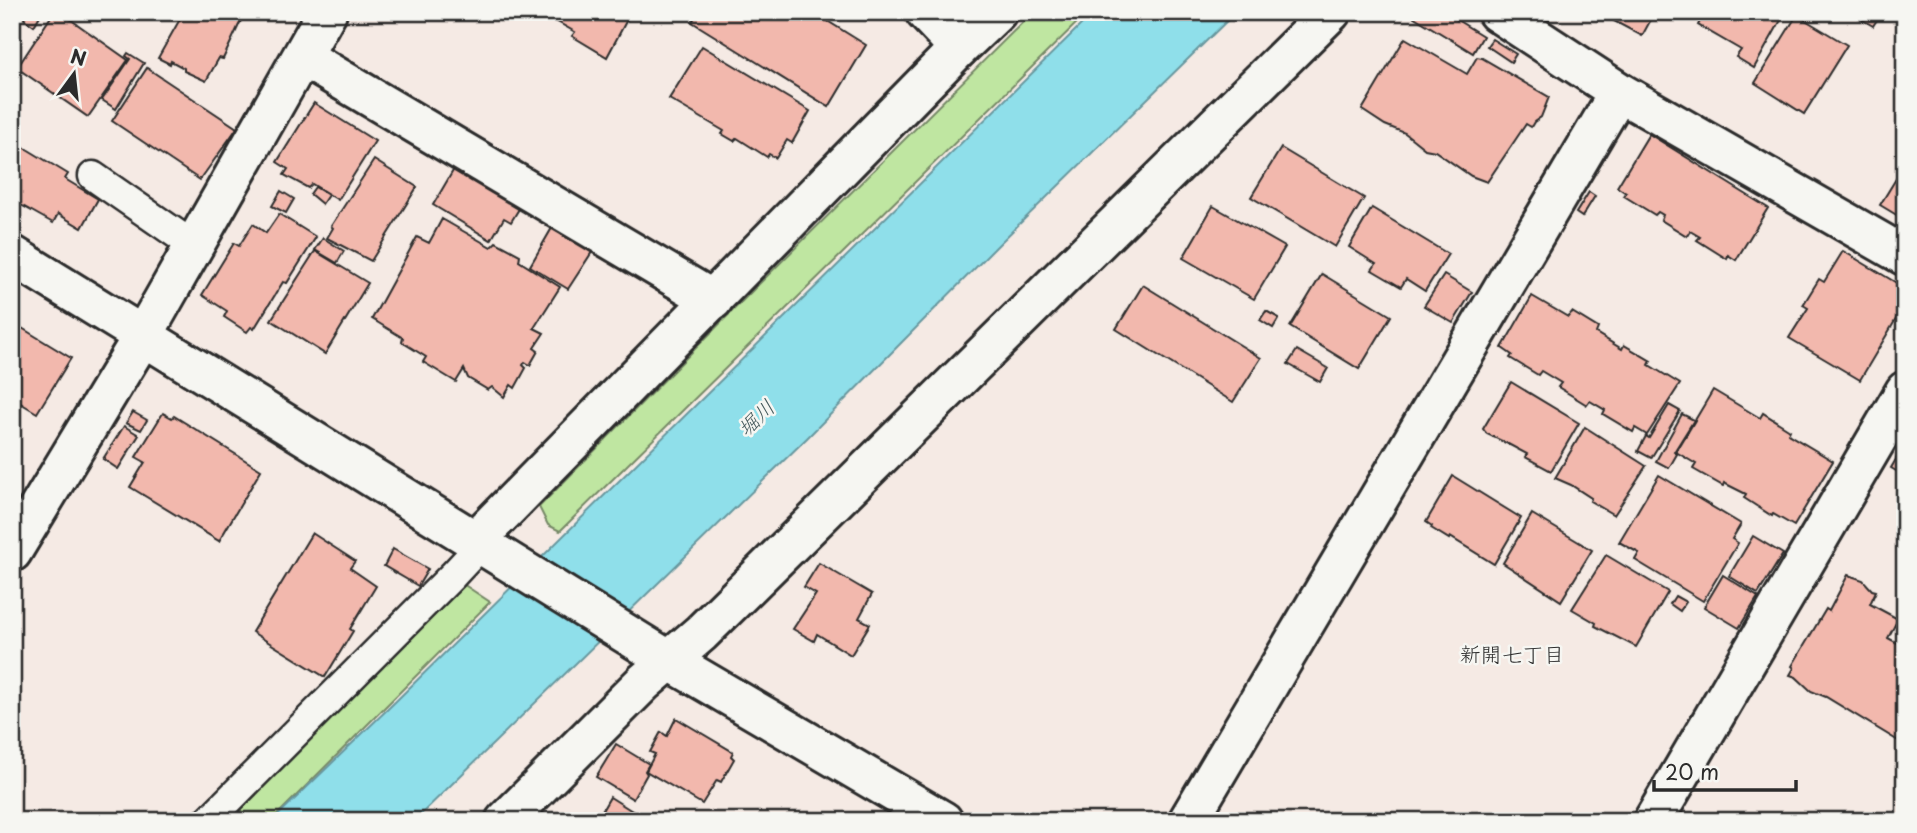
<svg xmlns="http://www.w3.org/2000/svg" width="1917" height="833" viewBox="0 0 1917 833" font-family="'Playpen Sans','Klee One',sans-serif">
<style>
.green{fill:#bfe6a1;stroke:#758866;stroke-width:2}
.water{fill:#8fdfea;stroke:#67979e;stroke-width:2}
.building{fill:#f2b8ad;stroke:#2b2b2b;stroke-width:2}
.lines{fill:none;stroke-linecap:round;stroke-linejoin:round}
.service-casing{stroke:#2b2b2b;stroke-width:33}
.minor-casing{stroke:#2b2b2b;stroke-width:44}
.service{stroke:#f6f6f2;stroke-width:28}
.minor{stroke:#f6f6f2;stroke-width:38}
.labels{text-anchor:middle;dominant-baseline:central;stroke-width:5;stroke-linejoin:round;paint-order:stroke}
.water-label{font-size:21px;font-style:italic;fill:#44585b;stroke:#f6f6f2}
.neighbourhood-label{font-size:21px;fill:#2b2b2b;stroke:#f6f6f2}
</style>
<rect width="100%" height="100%" fill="#f5eae4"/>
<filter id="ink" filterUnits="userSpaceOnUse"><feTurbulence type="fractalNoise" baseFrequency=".0143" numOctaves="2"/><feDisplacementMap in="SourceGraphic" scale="14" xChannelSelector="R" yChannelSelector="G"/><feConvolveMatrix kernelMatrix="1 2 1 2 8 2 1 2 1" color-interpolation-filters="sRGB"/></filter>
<g filter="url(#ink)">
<!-- green -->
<g class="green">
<polygon points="1033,12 1088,12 560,531 548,525 539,507 756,287"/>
<polygon points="463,584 490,602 271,821 221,821"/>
</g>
<!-- water -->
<polygon class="water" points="1094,12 1236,12 998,245 807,438 414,821 272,821 395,702"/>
<!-- building -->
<g class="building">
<polygon points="27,12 42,12 34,26 24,19"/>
<polygon points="54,12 60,12 128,60 88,117 17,68"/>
<polygon points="184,12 245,12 223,59 219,58 206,81 184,71 184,68 171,61 170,64 158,58"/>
<polygon points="553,12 631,12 607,57 572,36 575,32 554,20 556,14"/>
<polygon points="698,12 813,12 866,45 829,107 692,22"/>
<polygon points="1413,12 1444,12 1483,36 1473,53 1411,15"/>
<polygon points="1618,12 1655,12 1642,36 1614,21"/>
<polygon points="1705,12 1783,12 1785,13 1754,68 1736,57 1741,50 1698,25"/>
<polygon points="1849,12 1882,12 1873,26"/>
<polygon points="1797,15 1847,45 1804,114 1755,83"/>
<polygon points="1405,38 1467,74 1477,57 1482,58 1549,97 1541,117 1534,122 1531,127 1526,124 1487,182 1471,176 1435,151 1425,149 1405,133 1385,125 1362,110"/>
<polygon points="1492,39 1516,54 1511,62 1487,46"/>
<polygon points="702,46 810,111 792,143 787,140 776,158 769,154 767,157 737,138 734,141 722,134 724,131 669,99"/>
<polygon points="128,53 144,63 116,109 102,100 130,59 126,56"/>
<polygon points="147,68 237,128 200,180 112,121"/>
<polygon points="314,103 375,141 338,200 312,184 308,188 284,175 288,169 277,162"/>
<polygon points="1649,134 1768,208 1736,260 1728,255 1727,259 1697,240 1700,237 1690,231 1687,236 1661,220 1663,215 1658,212 1655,215 1624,196 1626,193 1617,187"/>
<polygon points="12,140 68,174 65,179 98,199 82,228 58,214 53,223 12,200"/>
<polygon points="1281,148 1364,198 1335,247 1251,197"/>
<polygon points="374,160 417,187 371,261 327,238 333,228 331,226"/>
<polygon points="1905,164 1905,220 1880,205"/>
<polygon points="454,169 520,207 511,222 504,218 491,240 433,205"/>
<polygon points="315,187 328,195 322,204 310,194"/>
<polygon points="281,191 294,199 286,213 272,206"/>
<polygon points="1589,192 1595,196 1582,217 1576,213"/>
<polygon points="1213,206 1285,247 1254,299 1183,258"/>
<polygon points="1372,208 1448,254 1425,291 1406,279 1401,287 1372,270 1376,264 1349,247"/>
<polygon points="279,214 316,237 287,283 283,282 254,329 251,327 247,332 224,317 227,311 202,295 234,243 239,246 253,224 266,233"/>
<polygon points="442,219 491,247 496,242 520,255 519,261 560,287 534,328 544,333 534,348 538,351 530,365 525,362 523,365 526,368 515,388 511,385 504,397 492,387 488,390 468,378 464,369 456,382 423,362 426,357 402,342 403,338 372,319 417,237 429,243"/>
<polygon points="552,228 592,252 568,289 530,266"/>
<polygon points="323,238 344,251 337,263 315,250"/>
<polygon points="315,251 368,283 325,354 271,320"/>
<polygon points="1843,251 1905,288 1905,304 1860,380 1789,338 1808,308 1803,305 1819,279 1824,282"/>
<polygon points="1322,274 1391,316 1359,369 1290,327"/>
<polygon points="1444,275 1472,292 1453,323 1424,306"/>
<polygon points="1143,285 1261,358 1233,402 1116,329"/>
<polygon points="1532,296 1568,317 1572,312 1598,328 1596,333 1622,349 1624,345 1651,361 1649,365 1680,384 1647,435 1635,428 1633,432 1603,414 1605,410 1590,401 1587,405 1558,387 1561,383 1541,371 1538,375 1510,358 1512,355 1502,348"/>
<polygon points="1266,311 1279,318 1273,328 1260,320"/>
<polygon points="12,322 71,358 37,413 12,398"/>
<polygon points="1297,350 1328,368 1320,382 1288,364"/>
<polygon points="1511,382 1579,423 1551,471 1525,457 1527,454 1508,444 1487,434 1483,429"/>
<polygon points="1713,390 1760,418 1763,413 1790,430 1788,434 1833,461 1794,526 1773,514 1772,516 1744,498 1746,494 1724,483 1723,486 1693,469 1696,464 1676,452"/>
<polygon points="1669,405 1680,411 1651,458 1638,451 1646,436 1649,438"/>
<polygon points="133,412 147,420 141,430 126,423"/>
<polygon points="163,413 172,418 174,416 261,470 219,541 130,487 145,462 136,457"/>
<polygon points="1682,414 1694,420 1674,452 1677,454 1669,468 1656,461"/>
<polygon points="124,426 139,435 118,469 103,459"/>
<polygon points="1585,427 1646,466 1614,515 1590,501 1591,498 1571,485 1555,478"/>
<polygon points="1905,444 1905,476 1891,468"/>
<polygon points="1659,475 1741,524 1732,539 1738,543 1703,601 1635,560 1639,553 1619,542"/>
<polygon points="1453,476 1521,518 1494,564 1450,537 1449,539 1431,528 1432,526 1426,522"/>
<polygon points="1532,514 1592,550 1561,601 1503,563"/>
<polygon points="312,533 355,561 350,568 376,586 350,629 353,631 325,677 252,632"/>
<polygon points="1753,536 1783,554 1758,594 1729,576"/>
<polygon points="393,549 428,569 418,586 384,566"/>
<polygon points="1606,555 1668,592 1636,647 1595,626 1596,623 1572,609"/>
<polygon points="819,563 872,594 859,618 870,624 851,655 817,634 814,641 793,629 816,594 804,587"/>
<polygon points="1723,575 1758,597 1739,628 1704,607"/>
<polygon points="1848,575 1863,580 1872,590 1876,591 1870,604 1898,619 1888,638 1905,647 1905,745 1826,697 1811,691 1796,677 1790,675 1794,668 1792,666 1826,609 1829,611"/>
<polygon points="1675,596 1686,602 1680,611 1670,604"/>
<polygon points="676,718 733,752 731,756 734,759 721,782 717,780 702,804 646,771 655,754 650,752 661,732 667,736"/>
<polygon points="616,744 649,764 645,771 647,774 633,799 596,777"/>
<polygon points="610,797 648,821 596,821"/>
</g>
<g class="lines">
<!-- service casing -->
<g class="service-casing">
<g id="service">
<polyline points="93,176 194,246"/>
<polyline points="208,821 453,575 482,544"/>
</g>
</g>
<!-- minor casing -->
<g class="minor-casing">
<g id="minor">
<polyline points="925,12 959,48"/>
<polyline points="1497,12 1619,92 1905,256"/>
<polyline points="303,57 713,300"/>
<polyline points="12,255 670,661 943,821"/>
<polyline points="476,540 959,48 997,12"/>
<polyline points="12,552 144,334 327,12"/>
<polyline points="505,821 644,682 701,633 1331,12"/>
<polyline points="1188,821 1619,92"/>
<polyline points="1653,821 1905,391"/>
</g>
</g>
<!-- service -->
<use href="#service" class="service"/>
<!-- minor -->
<use href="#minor" class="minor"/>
</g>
</g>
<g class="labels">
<!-- water labels -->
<g class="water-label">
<text transform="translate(755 417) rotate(-44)">堀川</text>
</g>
<!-- neighbourhood labels -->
<g class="neighbourhood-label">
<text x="1512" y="653">新開七丁目</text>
</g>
</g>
<!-- margin -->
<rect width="1917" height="833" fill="none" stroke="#f6f6f2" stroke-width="42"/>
<rect x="21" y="21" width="1875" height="791" fill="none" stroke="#2b2b2b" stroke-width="2.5" filter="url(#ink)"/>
<!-- north arrow -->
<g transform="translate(74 74) rotate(15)" stroke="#f6f6f2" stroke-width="5" paint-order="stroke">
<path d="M0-5L12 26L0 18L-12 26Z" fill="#2b2b2b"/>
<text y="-10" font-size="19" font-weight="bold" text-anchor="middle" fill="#2b2b2b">N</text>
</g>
<!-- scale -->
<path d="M1654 780v10h142v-10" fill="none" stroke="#2b2b2b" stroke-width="3.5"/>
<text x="1665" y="780" font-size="21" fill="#2b2b2b" stroke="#f6f6f2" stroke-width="5" paint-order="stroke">20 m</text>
</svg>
